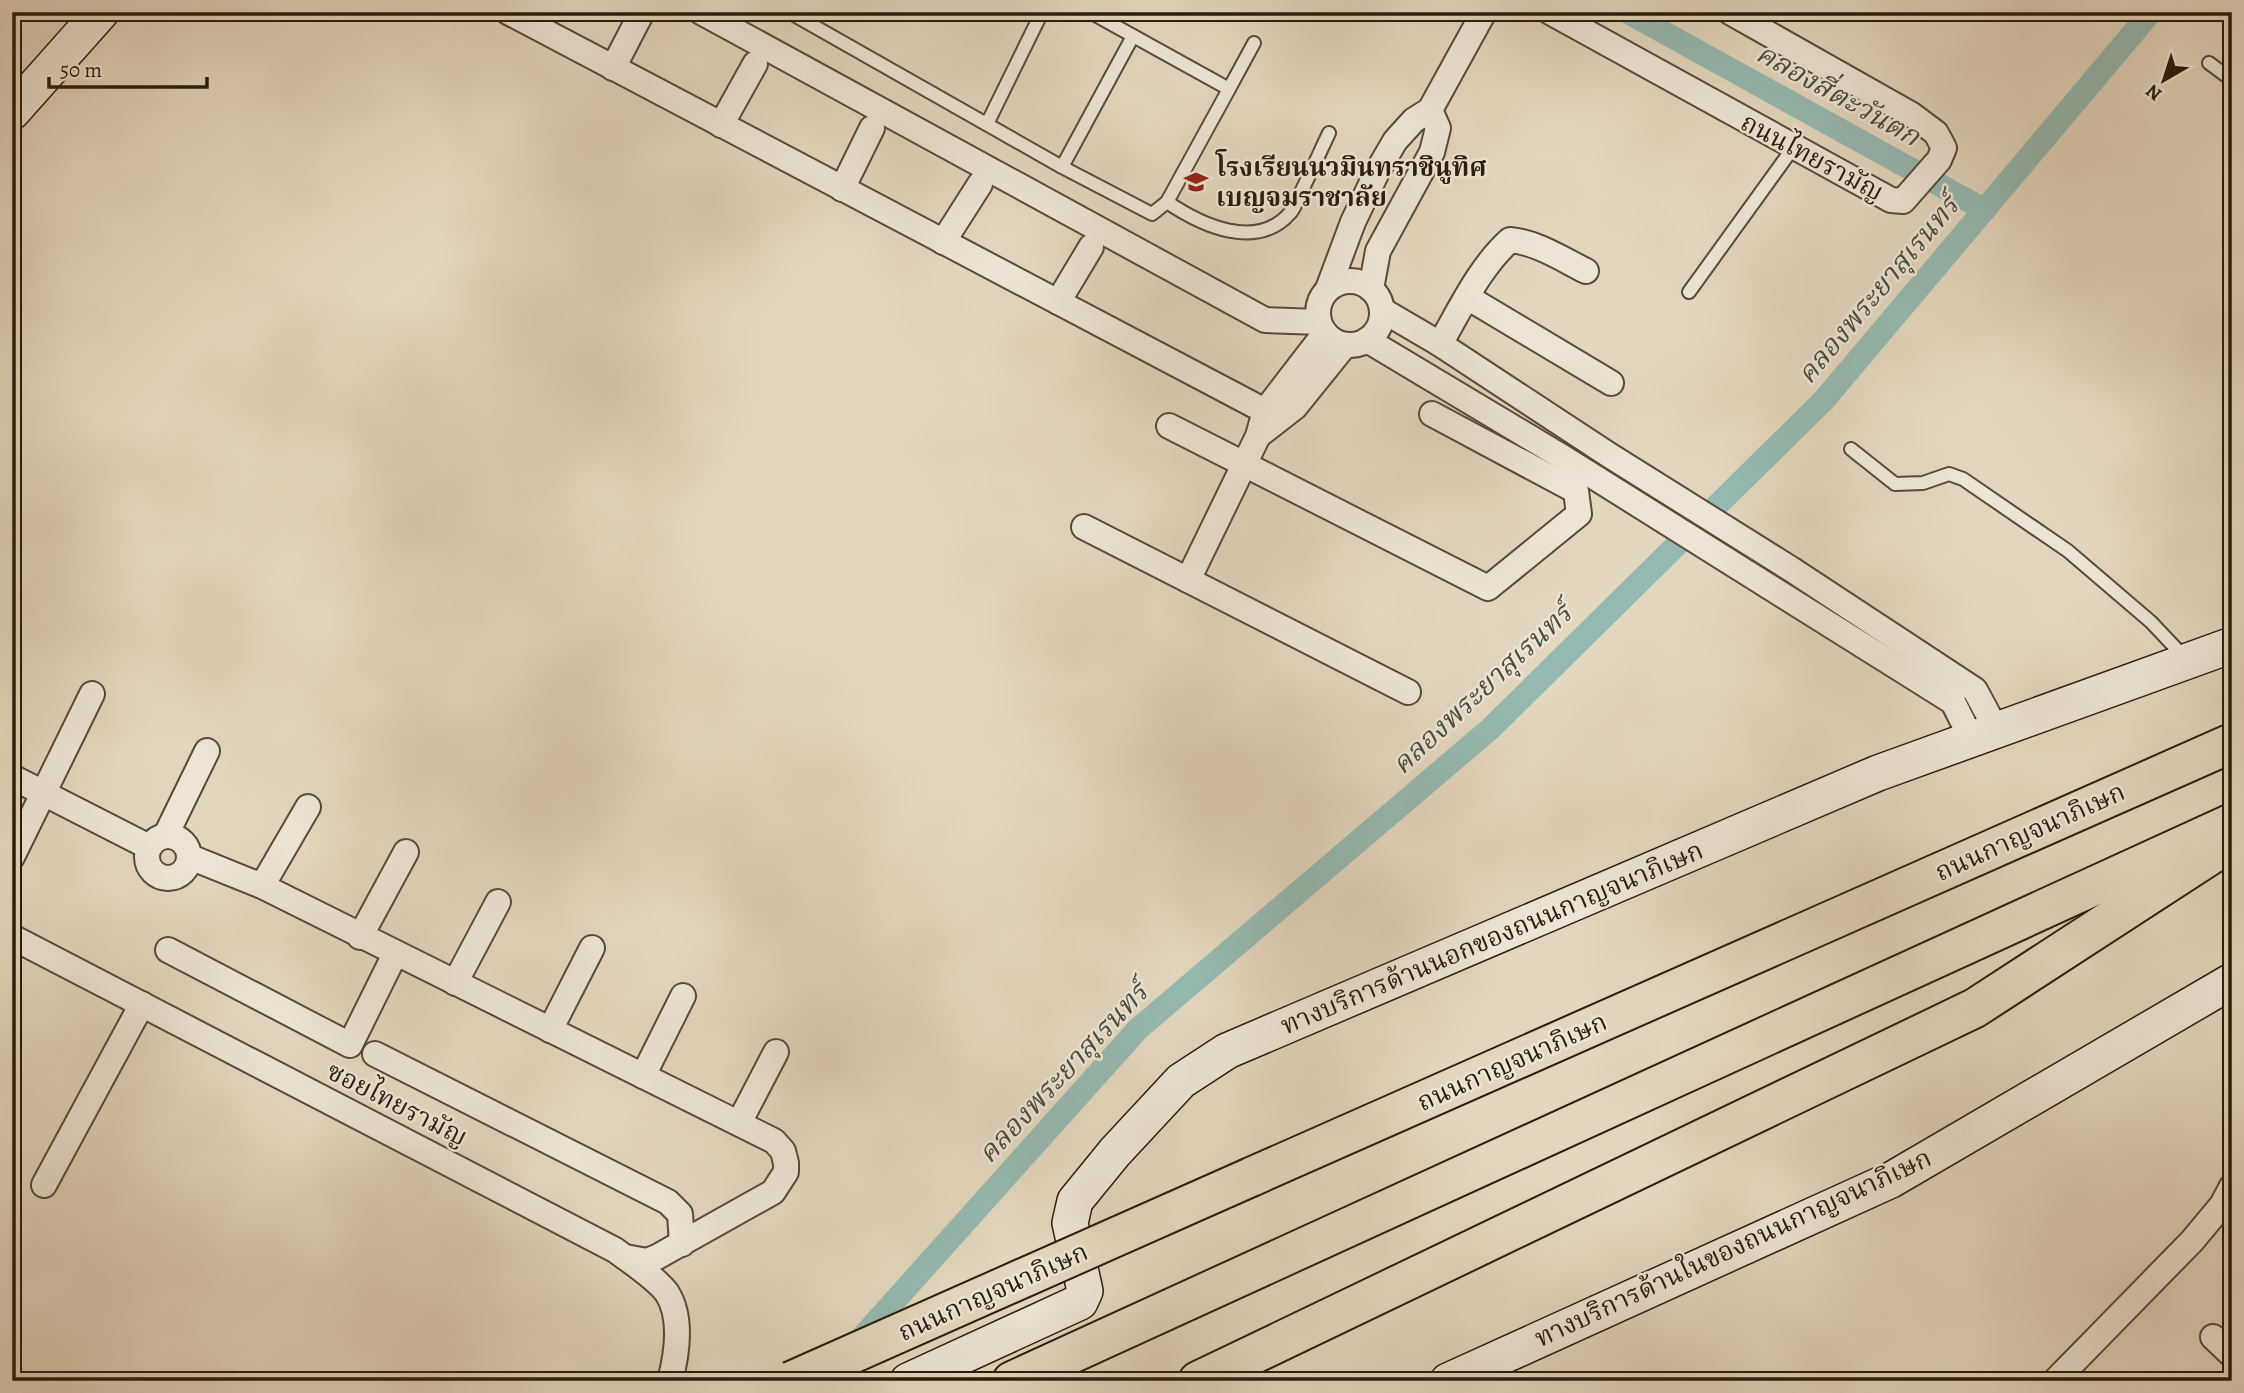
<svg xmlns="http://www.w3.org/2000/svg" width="2244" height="1393" viewBox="0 0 2244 1393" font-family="Alegreya,'Noto Serif Thai',serif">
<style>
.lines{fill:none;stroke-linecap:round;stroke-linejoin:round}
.canal{stroke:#95b9b0;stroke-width:23}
.lane-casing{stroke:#574a39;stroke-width:16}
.street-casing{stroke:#574a39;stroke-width:28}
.secondary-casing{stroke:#281c0d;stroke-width:38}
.highway-casing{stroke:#281c0d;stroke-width:42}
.lane{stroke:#ede4d5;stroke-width:12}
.street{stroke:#ede4d5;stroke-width:24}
.secondary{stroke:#ede4d5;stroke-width:35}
.highway{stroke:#e3d6be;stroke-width:38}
.highway-bridge-casing{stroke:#281c0d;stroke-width:42;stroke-linecap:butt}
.highway-bridge{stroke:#e3d6be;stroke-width:38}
.labels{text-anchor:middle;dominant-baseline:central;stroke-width:5;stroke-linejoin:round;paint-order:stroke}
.street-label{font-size:26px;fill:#281c0d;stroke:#ede4d5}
.poi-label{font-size:26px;font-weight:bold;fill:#281c0d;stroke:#ede4d5;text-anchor:start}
.water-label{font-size:28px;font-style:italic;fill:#494b3e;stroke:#ede4d5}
</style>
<rect width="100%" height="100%" fill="#e3d6be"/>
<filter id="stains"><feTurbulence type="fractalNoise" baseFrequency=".00286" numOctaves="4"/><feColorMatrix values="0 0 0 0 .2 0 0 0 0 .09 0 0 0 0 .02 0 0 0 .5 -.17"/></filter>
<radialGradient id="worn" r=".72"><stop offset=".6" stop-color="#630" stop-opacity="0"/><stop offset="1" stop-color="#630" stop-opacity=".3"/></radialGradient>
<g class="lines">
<!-- canal -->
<g class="canal">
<polyline points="1627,12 1985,210"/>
<polyline points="856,1344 1138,1029 1490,729 1824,400 2151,12"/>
</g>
<!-- lane casing -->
<g class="lane-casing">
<g id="lane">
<polyline points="789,12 1062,167 1152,214 1167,202 1229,89 1090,12"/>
<polyline points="2209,63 2232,80"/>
<polyline points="1229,89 1254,43"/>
<polyline points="987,124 1042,12"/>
<polyline points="1062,167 1133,36"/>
<path d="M1167 202C1201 225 1257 252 1291 212 1296 206 1299 196 1303 188 1312 170 1320 152 1329 133"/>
<polyline points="1689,292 1793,148"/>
<polyline points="1851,449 1895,484 1923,483 1949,474 1963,479 2068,551 2151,622 2186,659"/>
</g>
</g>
<!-- street casing -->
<g class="street-casing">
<g id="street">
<polyline points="508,12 1265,411"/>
<polyline points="701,12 1265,320 1319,322"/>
<polyline points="1550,12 1891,200 1903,201 1939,160 1944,148 1936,133 1912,115 1730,12"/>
<polyline points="613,68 642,12"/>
<polyline points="721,125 755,64"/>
<polyline points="842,189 872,128"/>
<polyline points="943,242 980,184"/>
<circle cx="1350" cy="313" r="32"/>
<polyline points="1328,289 1353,222 1377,172 1395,141 1414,120 1430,110 1484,12"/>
<polyline points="1371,289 1378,251 1432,152 1438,128 1430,110"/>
<polyline points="1467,297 1611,383"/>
<polyline points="1058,302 1091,247"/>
<polyline points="1382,310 1440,344 1609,455 1791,569 1975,690 1997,731"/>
<polyline points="1367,340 1564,458 1953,702 1972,740"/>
<path d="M1440 344C1461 308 1479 268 1510 240 1536 242 1562 259 1586 271"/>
<polyline points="1169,426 1488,588 1579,514 1576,491 1432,414"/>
<polyline points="1259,435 1295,407 1345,345"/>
<polyline points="1084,527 1408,692"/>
<polyline points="1188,580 1258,436 1265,411 1325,333"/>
<polyline points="12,777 149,847"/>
<polyline points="166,835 207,751"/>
<circle cx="168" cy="857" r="21"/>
<polyline points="12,857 92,694"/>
<polyline points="190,857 262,886 774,1141 783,1151 786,1163 786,1172 773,1192 657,1257 647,1261 625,1257"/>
<polyline points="262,886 308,807"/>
<path d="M12 937 615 1250C630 1261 657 1279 667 1293 683 1318 677 1354 670 1381"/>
<polyline points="360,937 406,852"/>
<polyline points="168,950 350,1045 395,954"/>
<polyline points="455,983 498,902"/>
<polyline points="550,1030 592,948"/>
<polyline points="375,1054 668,1202 680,1214 682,1244"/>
<polyline points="643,1076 683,996"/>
<polyline points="739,1123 776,1052"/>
<polyline points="44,1185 142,1004"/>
<polyline points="2213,1337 2232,1355"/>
<polyline points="2055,1381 2192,1241 2222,1205 2232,1186"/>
</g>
</g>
<!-- secondary casing -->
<g class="secondary-casing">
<g id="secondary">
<polyline points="12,112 101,12"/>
<polyline points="908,1381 1080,1302 1085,1291 1070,1223 1075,1201 1115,1152 1181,1081 1227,1051 1878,773 2232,645"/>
<polyline points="1448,1381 1891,1180 2232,981"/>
</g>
</g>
<!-- highway casing -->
<g class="highway-casing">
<g id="highway">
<polyline points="1251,1177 2232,743"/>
<polyline points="1012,1381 2232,823"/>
<polyline points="1198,1381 1975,1008 2212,854"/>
</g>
</g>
<!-- lane -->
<use href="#lane" class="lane"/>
<!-- street -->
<use href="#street" class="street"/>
<!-- secondary -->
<use href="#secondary" class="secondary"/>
<!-- highway -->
<use href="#highway" class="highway"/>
<!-- highway-bridge casing -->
<g class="highway-bridge-casing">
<polyline id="highway-bridge" points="791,1381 1251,1177"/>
</g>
<!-- highway-bridge -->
<use href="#highway-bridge" class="highway-bridge"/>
</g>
<!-- icons -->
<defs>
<g id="school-bare" transform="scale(1.89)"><path d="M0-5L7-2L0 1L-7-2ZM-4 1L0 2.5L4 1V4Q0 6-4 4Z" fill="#8f2418" stroke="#ede4d5" stroke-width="2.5" paint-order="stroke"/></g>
</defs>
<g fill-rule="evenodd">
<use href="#school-bare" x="1196" y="182"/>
</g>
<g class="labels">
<!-- street labels -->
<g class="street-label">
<text transform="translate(1812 157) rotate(28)">ถนนไทยรามัญ</text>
<text transform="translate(2030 832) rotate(-24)">ถนนกาญจนาภิเษก</text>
<text transform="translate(1492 938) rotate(-23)">ทางบริการด้านนอกของถนนกาญจนาภิเษก</text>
<text transform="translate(1512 1062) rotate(-24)">ถนนกาญจนาภิเษก</text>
<text transform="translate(397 1104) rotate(27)">ซอยไทยรามัญ</text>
<text transform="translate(1733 1248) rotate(-25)">ทางบริการด้านในของถนนกาญจนาภิเษก</text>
<text transform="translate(993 1292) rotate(-24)">ถนนกาญจนาภิเษก</text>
</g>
<!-- poi labels -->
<g class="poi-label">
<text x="1216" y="167">โรงเรียนนวมินทราชินูทิศ<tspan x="1216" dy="30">เบญจมราชาลัย</tspan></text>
</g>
<!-- water labels -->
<g class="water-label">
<text transform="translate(1838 95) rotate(29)">คลองสี่ตะวันตก</text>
<text transform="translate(1878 290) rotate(-50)">คลองพระยาสุเรนทร์</text>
<text transform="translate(1482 689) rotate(-43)">คลองพระยาสุเรนทร์</text>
<text transform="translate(1063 1073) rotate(-47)">คลองพระยาสุเรนทร์</text>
</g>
</g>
<!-- margin -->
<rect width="2244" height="1393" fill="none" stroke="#e3d6be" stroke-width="42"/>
<rect x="14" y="14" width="2216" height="1365" fill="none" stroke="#281c0d" stroke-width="3.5"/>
<rect x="21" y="21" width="2202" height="1351" fill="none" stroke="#281c0d" stroke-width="2"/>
<!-- north arrow -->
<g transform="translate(2164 80) rotate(219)" stroke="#ede4d5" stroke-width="5" paint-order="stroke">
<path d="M0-5L12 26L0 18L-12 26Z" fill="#281c0d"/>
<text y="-10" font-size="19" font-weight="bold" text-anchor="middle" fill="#281c0d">N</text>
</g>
<!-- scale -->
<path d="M49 77v10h158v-10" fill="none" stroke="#281c0d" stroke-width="3.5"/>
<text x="60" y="77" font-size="21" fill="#281c0d" stroke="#ede4d5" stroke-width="5" paint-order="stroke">50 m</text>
<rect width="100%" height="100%" filter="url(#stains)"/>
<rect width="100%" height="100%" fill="url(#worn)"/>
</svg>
